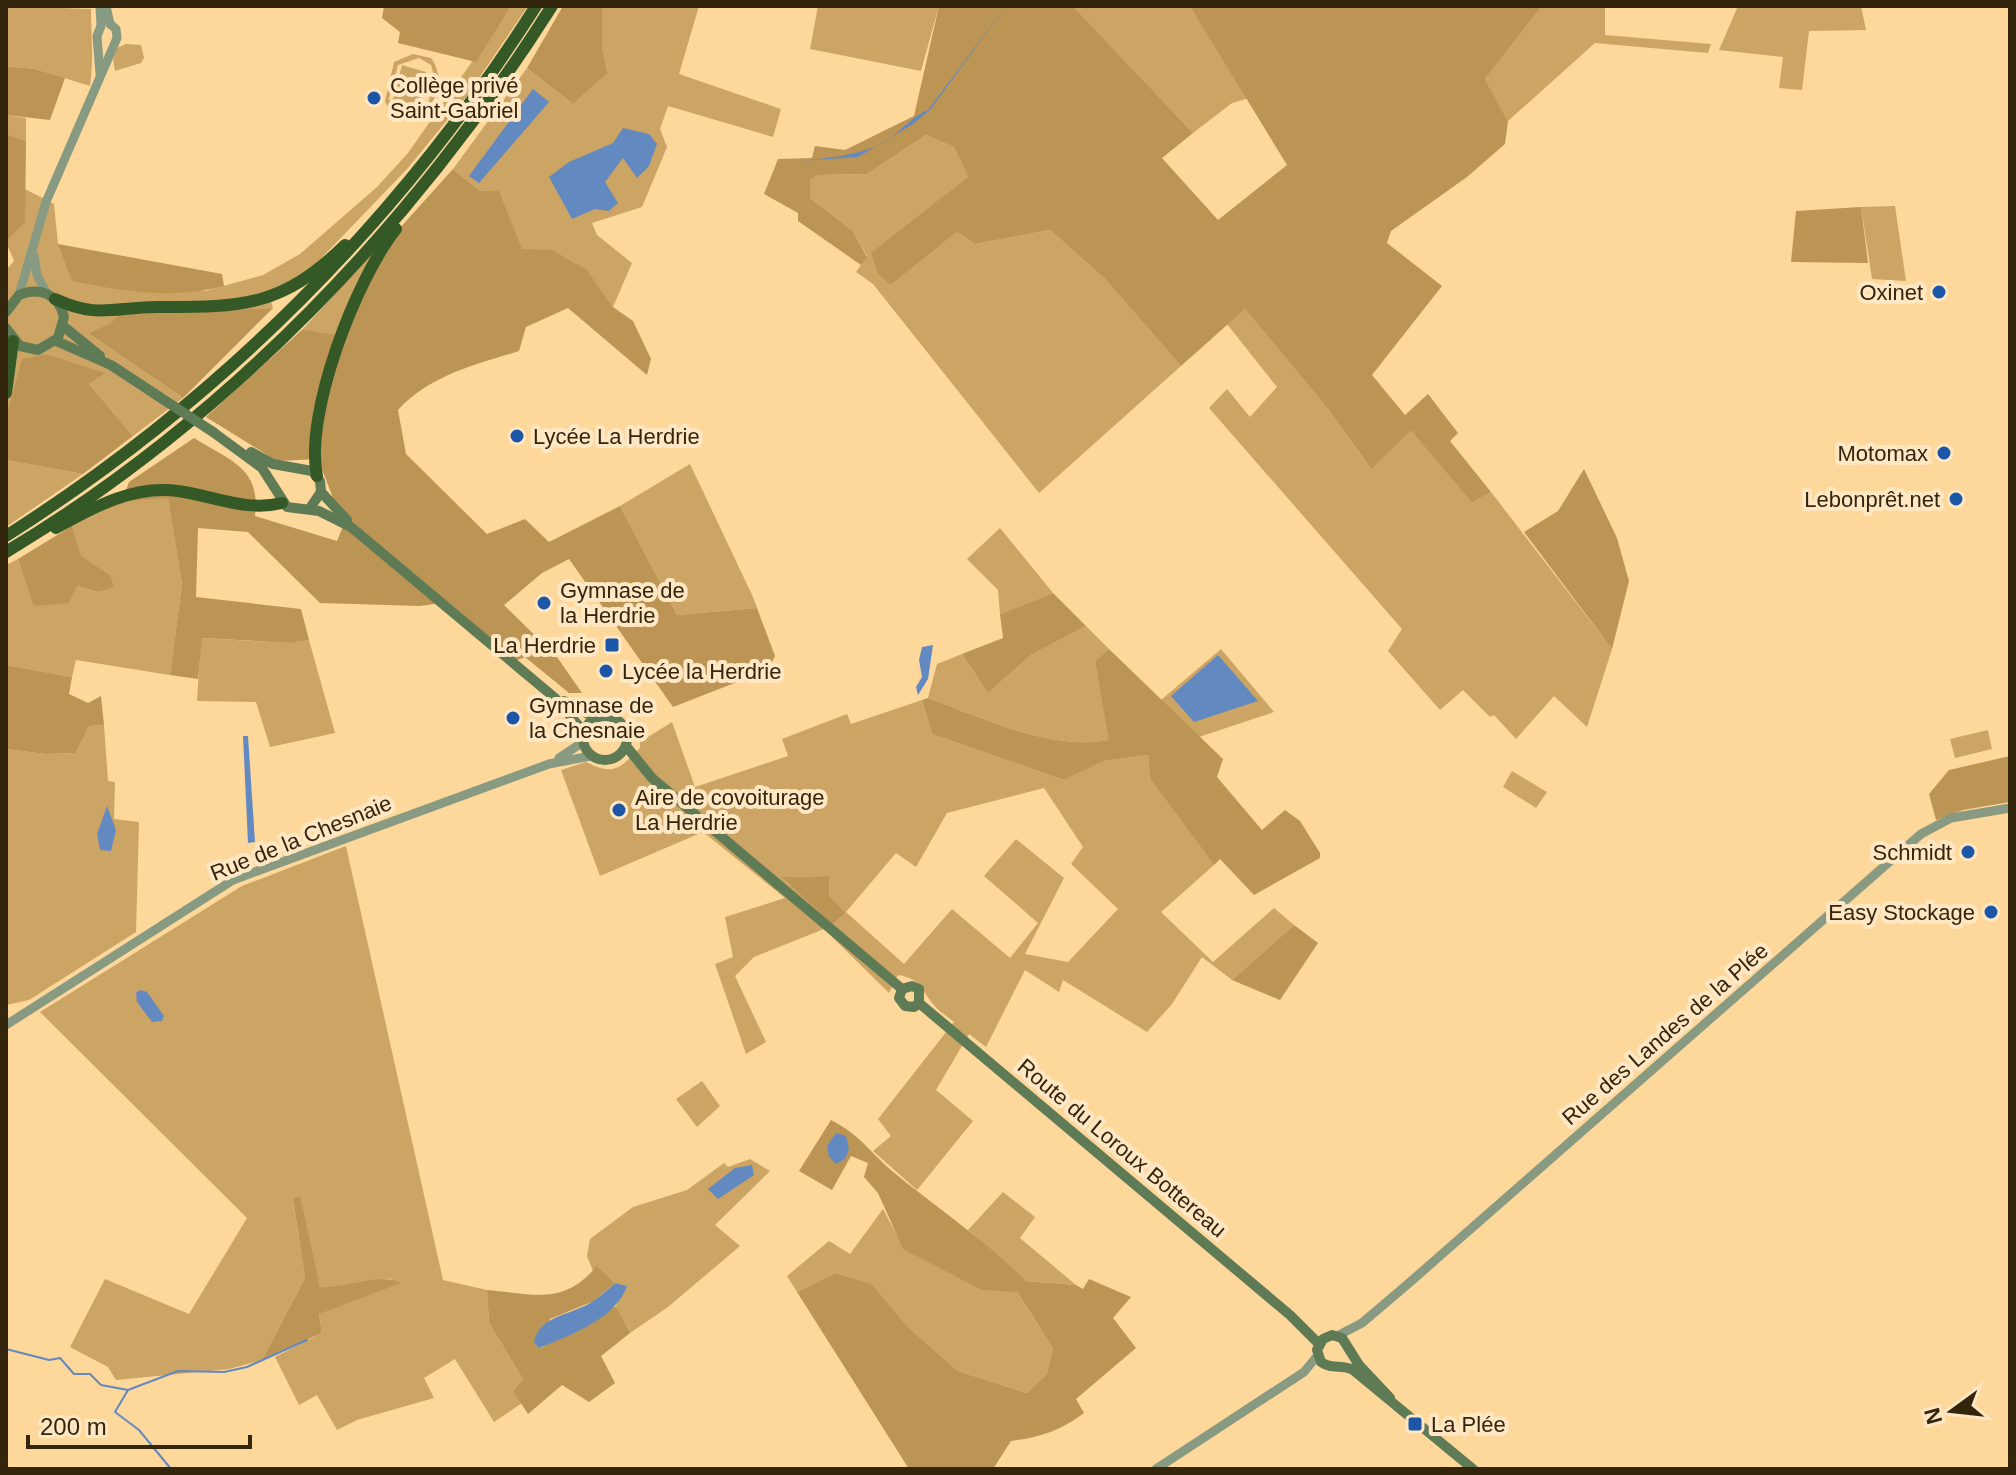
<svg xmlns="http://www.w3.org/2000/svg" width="2016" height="1475" viewBox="0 0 2016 1475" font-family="Helvetica,sans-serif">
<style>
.green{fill:#cca464;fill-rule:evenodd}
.forest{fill:#bc9454}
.water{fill:#6389c1}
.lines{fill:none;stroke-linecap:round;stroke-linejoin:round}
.stream{stroke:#6389c1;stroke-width:2}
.tertiary{stroke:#889b82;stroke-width:9}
.secondary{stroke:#5f7b56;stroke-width:10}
.trunk{stroke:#345926;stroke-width:12}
.secondary-bridge{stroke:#5f7b56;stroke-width:10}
.poi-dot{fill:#1c56a7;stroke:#ffe7c4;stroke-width:3}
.labels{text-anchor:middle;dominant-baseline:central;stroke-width:8;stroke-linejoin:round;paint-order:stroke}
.poi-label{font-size:22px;fill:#34250d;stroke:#ffe7c4;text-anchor:start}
.street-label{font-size:22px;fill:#34250d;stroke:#ffe7c4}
</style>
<rect width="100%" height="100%" fill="#fed79b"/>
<!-- green -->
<g class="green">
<path d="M6 6 91 9C91 36 94 58 90 86L35 69 6 66Z"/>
<path d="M511 6H528L466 97 408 168 309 271 268 292 273 308C212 312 145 310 88 333L183 398 133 436 89 384 104 373 48 354 36 358 6 418V270L14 261 6 242 25 223V189L54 204 58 244 205 291 263 275 300 254 377 187 408 153Z"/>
<path d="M602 6H699L679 74 781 109 773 137 668 106 660 129 667 147 642 207 592 223 597 235 632 263 613 307C586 268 573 250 522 250L499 190 480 191 453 169 527 68 573 104 606 75 602 46Z"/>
<polygon points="818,6 939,6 921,71 810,49"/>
<polygon points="1073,6 1190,6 1249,98 1232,103 1193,133"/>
<polygon points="1542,6 1605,6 1605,35 1711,44 1708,53 1595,43 1508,121 1485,79"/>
<polygon points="1738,6 1861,6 1866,30 1809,31 1802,90 1779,88 1783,57 1719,50"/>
<polygon points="126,44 141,45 144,58 141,63 115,71 113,59 117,48"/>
<path d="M413 54 431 58C458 95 403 150 385 101L394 62ZM419 58 431 65 434 76 428 105 412 116 396 111 389 99 398 65Z"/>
<polygon points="402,65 426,72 417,110 392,104"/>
<polygon points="6,115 26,118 26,141 6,134"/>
<polygon points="926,135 954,147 968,177 943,197 891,285 957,232 975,244 1050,230 1104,278 1181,366 1039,493 873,284 856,272 867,256 853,231 810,198 810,180 818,175 867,174"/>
<polygon points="1895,206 1906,281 1872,279 1861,207"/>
<polygon points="399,229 344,336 303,329 371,254"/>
<polygon points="1245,309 1328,409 1370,468 1411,429 1472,503 1491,492 1612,649 1587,727 1554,696 1516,739 1494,715 1490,717 1463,690 1440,710 1388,651 1402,629 1209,408 1227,389 1250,417 1277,387 1227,324"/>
<polygon points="6,460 83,474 6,527"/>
<polygon points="690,464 753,597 757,608 677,615 620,506"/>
<polygon points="168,497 182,584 170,675 76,660 72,677 6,665 6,565 18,559 33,606 77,586 98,592 110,575 80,556 72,526 122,501"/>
<polygon points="1000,528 1053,593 1000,614 998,590 967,559"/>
<path d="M1086 626 1109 649 1095 661 1110 740C1048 751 985 718 928 698L937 664 962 654 988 693 1031 655Z"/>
<polygon points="201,638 289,643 309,640 335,733 270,747 256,702 197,701"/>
<polygon points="1221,649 1274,712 1199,737 1161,700"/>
<path d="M922 700 932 734 1064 780 1104 761 1148 755 1150 779 1214 865 1161 912 1213 962 1274 908 1294 925 1232 980 1202 957 1172 1004 1147 1032 1063 980 1059 992 1025 970 986 1047 969 1034 936 1090 973 1121 917 1190 873 1151 891 1136 878 1119 954 1022C947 1016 938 1011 933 1004 920 988 921 979 898 975L889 993 824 929 754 957 735 976 766 1042 746 1054 715 964 733 957 725 917 785 898 703 832 600 876 561 770 586 762C614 776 619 769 640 748V742L672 722 695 787 788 756 782 739 847 714 851 724ZM1044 788 1083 847 1071 864 1118 909 1068 962 1025 954 1064 878 1016 839 984 876 1038 923 1010 958 952 909 904 964 846 912 896 853 916 867 947 813ZM830 876 829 896 783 877Z"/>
<polygon points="104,725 108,781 115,782 114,819 139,822 136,932 29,1000 6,1005 6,749 45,754 76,753 89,726"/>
<polygon points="1988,730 1992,749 1955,758 1950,739"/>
<polygon points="1512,771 1547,792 1536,808 1503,787"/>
<polygon points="346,846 443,1280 487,1290 489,1323 523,1379 513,1391 522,1403 494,1422 455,1359 424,1378 434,1398 357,1420 337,1430 317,1395 299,1405 275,1357 322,1333 319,1314 393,1278 337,1288 320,1287 293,1200 305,1278 262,1360 229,1369 116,1380 108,1367 70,1347 105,1279 189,1314 247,1218 40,1012 242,886"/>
<polygon points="702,1081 720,1106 697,1127 676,1099"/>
<polygon points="750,1159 770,1171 715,1225 740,1246 668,1307 630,1333 616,1306 626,1286 615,1283 598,1267 593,1271 587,1256 590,1239 633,1207 687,1190 724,1163 728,1167"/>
<polygon points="1003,1192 1035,1217 1020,1238 1076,1285 1026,1281 968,1230"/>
<polygon points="883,1209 904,1249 981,1290 1016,1291 1053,1348 1047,1374 1027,1393 958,1371 909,1328 870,1284 836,1273 797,1292 787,1276 829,1241 850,1254"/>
</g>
<!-- forest -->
<g class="forest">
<polygon points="384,6 511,6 476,62 398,43 400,32 382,18"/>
<polygon points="563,6 602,6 602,46 607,74 573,104 527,68"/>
<polygon points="939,6 1073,6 1193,133 1162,158 1218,220 1287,165 1190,6 1542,6 1485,79 1508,121 1505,144 1467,177 1391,231 1387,243 1442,286 1372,375 1405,415 1428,394 1458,433 1450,441 1491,492 1472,503 1411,430 1371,469 1328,409 1245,309 1181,366 1104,278 1050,230 975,244 957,232 891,285 878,274 871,253 968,177 954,147 926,135 867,174 818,175 810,180 810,198 853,231 867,257 861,265 798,221 798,213 764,194 778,159 812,158 815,146 845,150 914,116"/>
<polygon points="6,66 35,69 65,78 50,120 6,115"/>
<polygon points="6,134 26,141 25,223 6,242"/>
<path d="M453 169 480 191 499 190 522 249 552 250 586 269 613 307 633 321 651 359 647 375 568 308 526 327 519 351C475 365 430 375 398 410L406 454 487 534 525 519 549 542 620 506 677 615 757 608 775 656 768 670 673 707 569 559 542 573 504 605 557 657 582 693H569L525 657 515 661 448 602 420 606 320 603 248 532 198 528 196 597 301 609 309 640 290 643 202 638 198 679 170 675 182 584 168 498 122 501 129 482 194 438C230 461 261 467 255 516L337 541 348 514 333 498 318 459 277 461 206 417 303 329 344 336 372 273 399 229Z"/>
<polygon points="1861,207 1868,263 1791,262 1796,211"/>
<path d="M58 244 222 274 224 286C173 300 123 291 72 281Z"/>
<polygon points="273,308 183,398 88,333 110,324 119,315"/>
<polygon points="48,354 105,373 89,384 133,436 83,474 6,460 6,418 22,359"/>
<polygon points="1584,469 1617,538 1629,581 1612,649 1524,532 1558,511"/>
<polygon points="72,526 81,556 110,575 114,587 98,592 77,586 69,603 33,606 18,559"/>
<polygon points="1053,593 1086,626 1031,655 988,693 962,654 1003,638 1000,614"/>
<path d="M1109 649 1223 759 1217 777 1262 830 1285 810 1300 821 1320 853V858L1254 895 1220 859 1214 865 1150 779 1148 755 1104 761 1064 780 932 734 922 700 928 698C985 718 1048 751 1109 740L1095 661Z"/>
<polygon points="6,665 72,677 69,694 88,703 101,696 104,725 89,726 76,753 45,754 6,749"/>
<polygon points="2010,756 2010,802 1963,810 1936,820 1929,794 1949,770"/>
<polygon points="830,876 829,896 845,913 832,924 782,877"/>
<polygon points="1294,925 1318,943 1280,1000 1232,980"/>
<path d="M831 1120C859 1134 869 1151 892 1171 937 1208 985 1240 1026 1281L1076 1285 1083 1289 1089 1279 1131 1297 1113 1318 1136 1348 1076 1399 1084 1413C1060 1431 1041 1437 1011 1441L993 1469H909L797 1292 836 1273 871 1284 909 1328 958 1371 1027 1393 1047 1374 1053 1348 1017 1292 981 1290 903 1249 878 1193 864 1177 868 1163 851 1156 832 1190 799 1171Z"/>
<path d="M300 1196 320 1287C344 1289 381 1272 401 1283L319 1314 322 1333 262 1360 305 1278 293 1199Z"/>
<path d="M597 1266 615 1283 594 1301 550 1319 540 1348 579 1330 616 1306 630 1333 601 1356 615 1383 589 1402 562 1385 528 1414 513 1391 523 1379 489 1323 487 1290C535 1294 563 1306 597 1266Z"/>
</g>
<!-- water -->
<g class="water">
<path d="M1006 6 930 110 913 124 858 157 800 161C822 159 863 155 884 142 899 133 914 115 928 110Z"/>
<polygon points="533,89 549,102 479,183 469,176"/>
<polygon points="623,128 649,134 657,144 649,166 637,178 623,158 605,182 618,203 609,211 595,209 572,219 549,177 569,162 613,143"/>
<polygon points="933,645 928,679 918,695 916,687 922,677 919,660 922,647"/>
<polygon points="1218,655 1258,701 1194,722 1171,696"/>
<polygon points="248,736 255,842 248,843 243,736"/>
<polygon points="107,806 116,830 111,851 100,850 97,834"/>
<polygon points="140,990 147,992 164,1016 162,1021 152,1022 137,1002 136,993"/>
<polygon points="836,1133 846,1136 849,1149 845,1159 836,1164 829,1157 827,1146"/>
<polygon points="752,1165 754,1175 718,1199 708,1189 735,1168"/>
<path d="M615 1283 627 1286C617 1318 569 1336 539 1348L534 1342C539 1316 570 1315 590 1303 599 1298 607 1290 615 1283Z"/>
</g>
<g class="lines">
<!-- stream -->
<g class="stream">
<polyline points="6,1349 49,1360 60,1358 74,1374 90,1374 101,1385 128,1390 115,1412 139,1430 171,1469"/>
<polyline points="128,1390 178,1371 224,1372 247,1367 307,1340"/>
</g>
<!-- tertiary -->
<g class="tertiary">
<polyline points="100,6 101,26 97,36 100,74"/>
<polyline points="106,6 110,24"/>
<polyline points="34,256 37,275 47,294"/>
<polyline points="19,295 46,202 117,38 116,29 110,24"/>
<polyline points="559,758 583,742"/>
<polyline points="6,1025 233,880 549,764 591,756"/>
<polyline points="1337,1336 1362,1323 1409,1283 1921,834 1951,818 2010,808"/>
<polyline points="1156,1469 1304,1372 1318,1355"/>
</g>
<!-- secondary -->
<g class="secondary">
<path d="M6 312 19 295C40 286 59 295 64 317L58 338 38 350 20 346 6 328"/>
<polyline points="63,326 100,356"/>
<polyline points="56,341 111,365 158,396"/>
<polyline points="213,432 262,468 287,507 319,511 351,527 555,698 584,732"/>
<polyline points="251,452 273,464 312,471 320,481 321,492 310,508"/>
<polyline points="321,492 347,520"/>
<polyline points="564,701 596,718"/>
<circle cx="605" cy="738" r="22"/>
<polyline points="626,746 652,778 902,989"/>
<polyline points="902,989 899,998 905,1006 914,1007 919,1003"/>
<polyline points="902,989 912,986 919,989 919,1003"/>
<polyline points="919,1003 1290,1315 1319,1344"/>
<path d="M1390 1398 1359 1365 1342 1338 1332 1335 1323 1339 1317 1350 1321 1362C1332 1370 1342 1364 1353 1370L1473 1469"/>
</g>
<!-- trunk -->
<g class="trunk">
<path d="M55 299C98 319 114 307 158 307 241 307 281 308 345 245"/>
<polyline points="6,393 13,341"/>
<path d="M317 476C304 414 356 279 396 229"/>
<path d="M56 528C94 507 133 485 178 491 214 496 246 512 282 503"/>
<path d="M6 536C220 400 400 220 536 6"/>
<path d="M6 552C229 418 413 225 552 6"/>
</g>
<!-- secondary-bridge -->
<polyline class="secondary-bridge" points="158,396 213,432"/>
</g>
<!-- markers -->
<g class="poi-dot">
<circle cx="374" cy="98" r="8"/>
<circle cx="1939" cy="292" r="8"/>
<circle cx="517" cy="436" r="8"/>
<circle cx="1944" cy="453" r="8"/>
<circle cx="1956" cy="499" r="8"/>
<circle cx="544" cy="603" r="8"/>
<rect x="604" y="637" width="16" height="16" rx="4"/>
<circle cx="606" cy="671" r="8"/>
<circle cx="513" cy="718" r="8"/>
<circle cx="619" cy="810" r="8"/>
<circle cx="1968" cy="852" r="8"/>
<circle cx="1991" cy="912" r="8"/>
<rect x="1407" y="1416" width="16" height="16" rx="4"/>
</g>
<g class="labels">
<!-- poi labels -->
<g class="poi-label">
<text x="390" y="85">Collège privé<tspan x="390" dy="25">Saint-Gabriel</tspan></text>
<text x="1923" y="292" text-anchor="end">Oxinet</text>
<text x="533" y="436">Lycée La Herdrie</text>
<text x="1928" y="453" text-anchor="end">Motomax</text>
<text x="1940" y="499" text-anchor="end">Lebonprêt.net</text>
<text x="560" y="590">Gymnase de<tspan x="560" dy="25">la Herdrie</tspan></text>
<text x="596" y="645" text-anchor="end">La Herdrie</text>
<text x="622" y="671">Lycée la Herdrie</text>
<text x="529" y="705">Gymnase de<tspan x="529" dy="25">la Chesnaie</tspan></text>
<text x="635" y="797">Aire de covoiturage<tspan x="635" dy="25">La Herdrie</tspan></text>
<text x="1952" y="852" text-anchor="end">Schmidt</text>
<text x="1975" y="912" text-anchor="end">Easy Stockage</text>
<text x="1431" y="1424">La Plée</text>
</g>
<!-- street labels -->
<g class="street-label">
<text transform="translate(301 838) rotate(-22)">Rue de la Chesnaie</text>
<text transform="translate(1665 1034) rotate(-41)">Rue des Landes de la Plée</text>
<text transform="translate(1122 1148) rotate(40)">Route du Loroux Bottereau</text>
</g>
</g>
<!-- border -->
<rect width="2016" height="1475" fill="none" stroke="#34250d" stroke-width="16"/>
<!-- north arrow -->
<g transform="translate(1952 1411) rotate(255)" stroke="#ffe7c4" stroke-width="6" paint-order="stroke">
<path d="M0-6L14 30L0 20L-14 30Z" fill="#34250d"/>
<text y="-12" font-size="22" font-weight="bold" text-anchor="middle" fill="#34250d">N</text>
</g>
<!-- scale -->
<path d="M28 1435v12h222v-12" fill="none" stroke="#34250d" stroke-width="4"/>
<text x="40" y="1435" font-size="24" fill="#34250d" stroke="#ffe7c4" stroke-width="6" paint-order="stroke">200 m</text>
</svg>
